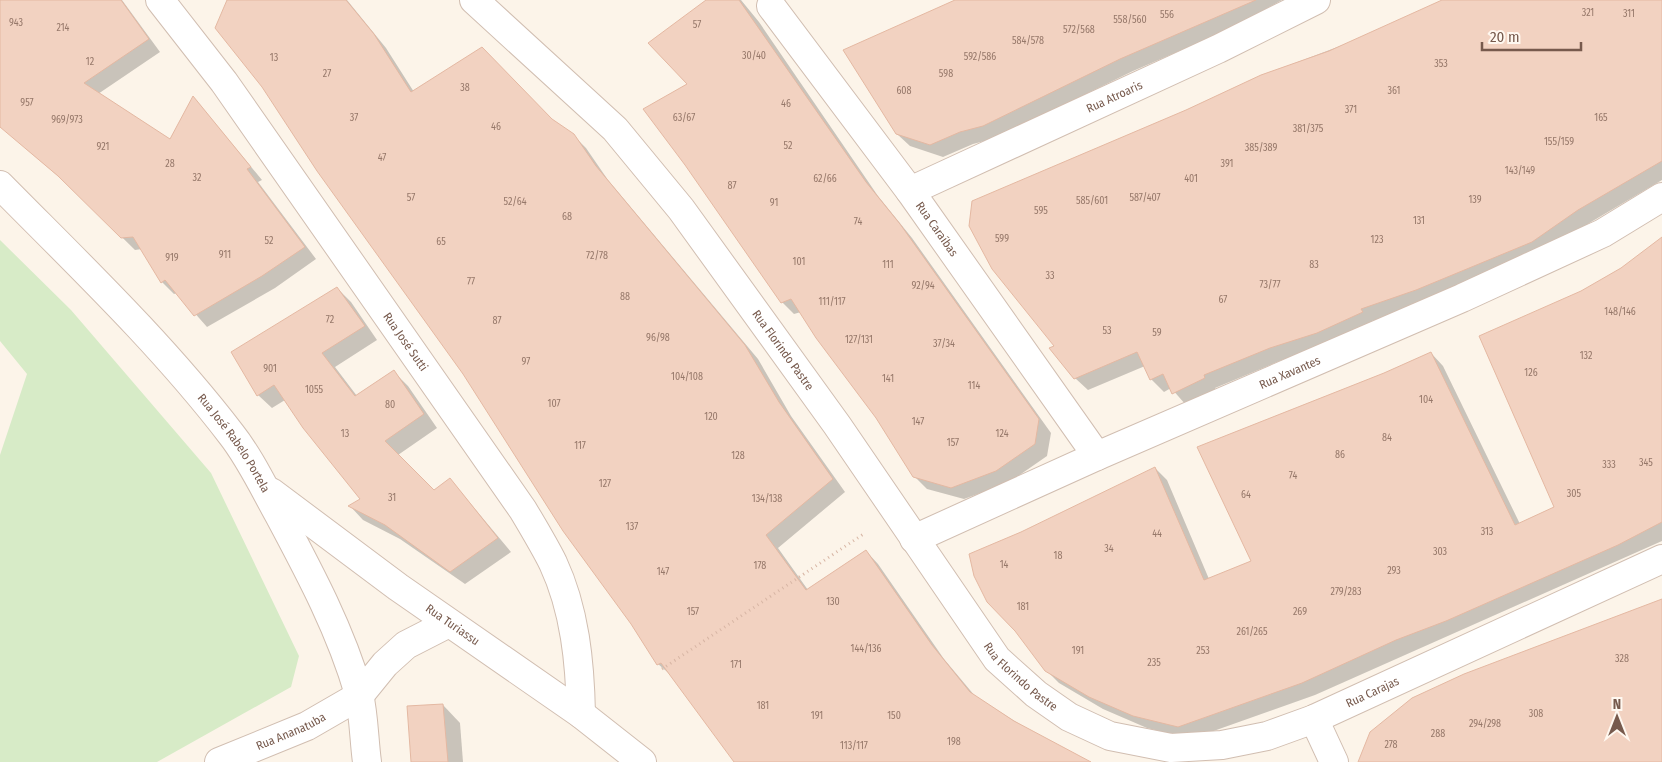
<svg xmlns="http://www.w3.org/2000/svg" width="1662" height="762" viewBox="0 0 1662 762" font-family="'Fira Sans Condensed',sans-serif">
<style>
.green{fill:#d7ebc7}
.shadow{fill:#0003}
.building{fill:#f2d2c1;stroke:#e4b8a2}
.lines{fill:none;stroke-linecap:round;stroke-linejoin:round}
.minor-casing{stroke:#d1beb1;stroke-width:30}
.path{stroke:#d7b5a4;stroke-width:3;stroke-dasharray:1 4;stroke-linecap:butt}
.minor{stroke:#fff;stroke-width:28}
.labels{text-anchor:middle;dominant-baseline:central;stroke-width:4.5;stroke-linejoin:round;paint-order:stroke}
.number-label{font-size:10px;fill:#96786a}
.street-label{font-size:12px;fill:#775a4d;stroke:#fff8f0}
</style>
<rect width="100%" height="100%" fill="#fcf4e9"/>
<!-- green -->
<polygon class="green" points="0,240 71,310 211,473 299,656 291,687 157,762 0,762 0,455 27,374 0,341"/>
<!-- shadow -->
<g class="shadow">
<polygon points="0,0 122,0 160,52 98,94 170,141 194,98 262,180 258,182 316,259 275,288 207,327 177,293 174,294 162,282 142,249 135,250 72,188 23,146 0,122"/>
<polygon points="228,0 347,0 386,48 414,92 552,121 573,135 586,148 608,180 758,359 791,416 845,492 778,548 808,590 866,551 878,564 944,659 975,696 1079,762 736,762 672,676 658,664"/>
<polygon points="708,0 741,0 759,22 878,196 912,238 1051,433 1047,456 1008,483 964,499 927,489 914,476 877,418 801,312 794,314 782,302 689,85"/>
<polygon points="959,0 1282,0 1228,30 1133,71 996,138 973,144 943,157 910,146 897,134"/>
<polygon points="1445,0 1662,0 1662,180 1591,222 1545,254 1429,302 1372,321 1374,325 1330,345 1282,360 1215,388 1216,390 1186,405 1171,388 1164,392 1151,379 1145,366 1088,390 1075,378 1056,346 1186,111 1261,76 1377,32"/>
<polygon points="1662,239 1662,541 1315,695 1191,739 1147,728 1103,709 1059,683 1046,670 1022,533 1155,468 1167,480 1209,579 1252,561 1384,374 1431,353 1443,366 1520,524 1556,507 1581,292 1622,269"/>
<polygon points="337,288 351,302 377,340 335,367 357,396 394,372 408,386 437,428 398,455 434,491 450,479 511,552 465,584 400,539 363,520 350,506 362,499 285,400 272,408 258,395"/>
<polygon points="443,705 460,723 463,762 413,762"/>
</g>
<!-- building -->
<g class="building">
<polygon points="0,0 121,0 149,39 84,83 170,139 193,96 251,167 247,169 305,247 262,276 194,316 165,280 161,283 133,237 121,238 58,176 0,127"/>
<polygon points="227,0 346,0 374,34 411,92 482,47 552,119 574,134 596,166 745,345 779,402 833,479 766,535 806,590 866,550 932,645 970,692 1014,721 1091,762 734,762 661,663 657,665 631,624 563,531 463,374 317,171 262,87 215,28"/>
<polygon points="706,0 739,0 866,182 900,224 1039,419 1035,444 996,471 951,488 913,477 876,418 816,338 791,299 781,303 685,165 643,109 687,84 648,43"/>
<polygon points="955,0 1256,0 1120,59 983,126 960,132 930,145 896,134 843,50"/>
<polygon points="1442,0 1662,0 1662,161 1578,210 1532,242 1416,290 1361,309 1363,312 1317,333 1270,348 1204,375 1205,378 1172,394 1163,374 1150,380 1137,352 1074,379 1049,348 1054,346 992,269 969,226 972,201 1186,110 1261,75 1329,51"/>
<polygon points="1662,237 1662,522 1618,545 1446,621 1396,640 1302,683 1178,727 1133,716 1089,697 1045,671 1015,631 987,602 974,576 969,554 1021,532 1155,467 1204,580 1251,561 1197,447 1384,373 1431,352 1515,525 1554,507 1479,336 1581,291 1621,268"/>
<polygon points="337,287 365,326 322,353 355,396 394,370 424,414 385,441 434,490 450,478 498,538 450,572 385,525 348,506 360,499 303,428 274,385 257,396 231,352"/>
<polygon points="1662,599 1662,762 1358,762 1370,732 1412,698 1464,674"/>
<polygon points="443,704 448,762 411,762 407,706"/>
</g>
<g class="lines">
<!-- minor casing -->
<g class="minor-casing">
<g id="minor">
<path id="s1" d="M160 0 224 82 523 510C533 527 544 545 553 563 575 610 580 663 581 714"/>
<path id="s2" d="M474 0 615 129 681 209 837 425 997 659 1036 694 1069 717 1110 736 1171 748 1222 745 1267 736 1314 719 1662 559"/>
<path id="s3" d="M771 6 910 191 1097 456"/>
<path id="s4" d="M0 185C79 265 162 344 231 434 250 458 264 488 279 515 310 573 341 631 359 694 364 716 364 740 367 762"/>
<path id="s5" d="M910 191 1218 49 1316 0"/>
<path id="s6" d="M271 492 398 587 581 714 642 762"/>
<path id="s7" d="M914 539 1097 456 1462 298 1603 233 1662 197"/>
<polyline points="1314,719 1334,762"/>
<path id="s8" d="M219 762 307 726 359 696 385 664 406 645 449 623"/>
</g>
</g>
<!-- path -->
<polyline class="path" points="662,669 865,533"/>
<!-- minor -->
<use href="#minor" class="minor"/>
</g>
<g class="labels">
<!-- number labels -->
<g class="number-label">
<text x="1588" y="13">321</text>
<text x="1629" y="14">311</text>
<text x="1167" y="15">556</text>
<text x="1130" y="20">558/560</text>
<text x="16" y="23">943</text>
<text x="697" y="25">57</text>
<text x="63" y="28">214</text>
<text x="1079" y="30">572/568</text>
<text x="1028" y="41">584/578</text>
<text x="754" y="56">30/40</text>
<text x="980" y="57">592/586</text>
<text x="274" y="58">13</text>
<text x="90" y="62">12</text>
<text x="1441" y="64">353</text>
<text x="327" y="74">27</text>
<text x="946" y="74">598</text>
<text x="465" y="88">38</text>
<text x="904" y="91">608</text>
<text x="1394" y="91">361</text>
<text x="27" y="103">957</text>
<text x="786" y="104">46</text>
<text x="1351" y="110">371</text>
<text x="354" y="118">37</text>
<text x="684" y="118">63/67</text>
<text x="1601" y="118">165</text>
<text x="67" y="120">969/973</text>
<text x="496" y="127">46</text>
<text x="1308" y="129">381/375</text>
<text x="1559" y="142">155/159</text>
<text x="788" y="146">52</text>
<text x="103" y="147">921</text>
<text x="1261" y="148">385/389</text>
<text x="382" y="158">47</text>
<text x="170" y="164">28</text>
<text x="1227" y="164">391</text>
<text x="1520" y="171">143/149</text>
<text x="197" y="178">32</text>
<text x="825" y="179">62/66</text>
<text x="1191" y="179">401</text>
<text x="732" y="186">87</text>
<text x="411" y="198">57</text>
<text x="1145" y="198">587/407</text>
<text x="1475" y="200">139</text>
<text x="1092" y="201">585/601</text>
<text x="515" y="202">52/64</text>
<text x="774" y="203">91</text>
<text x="1041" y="211">595</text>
<text x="567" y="217">68</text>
<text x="1419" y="221">131</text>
<text x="858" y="222">74</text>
<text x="1002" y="239">599</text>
<text x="1377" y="240">123</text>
<text x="269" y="241">52</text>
<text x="441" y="242">65</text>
<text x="225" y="255">911</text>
<text x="597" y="256">72/78</text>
<text x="172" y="258">919</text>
<text x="799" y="262">101</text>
<text x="888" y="265">111</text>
<text x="1314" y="265">83</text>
<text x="1050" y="276">33</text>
<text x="471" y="282">77</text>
<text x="1270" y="285">73/77</text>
<text x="923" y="286">92/94</text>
<text x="625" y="297">88</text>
<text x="1223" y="300">67</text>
<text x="832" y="302">111/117</text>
<text x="1620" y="312">148/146</text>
<text x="330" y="320">72</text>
<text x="497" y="321">87</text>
<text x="1107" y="331">53</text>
<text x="1157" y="333">59</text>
<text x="658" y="338">96/98</text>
<text x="859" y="340">127/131</text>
<text x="944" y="344">37/34</text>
<text x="1586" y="356">132</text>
<text x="526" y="362">97</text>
<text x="270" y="369">901</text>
<text x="1531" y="373">126</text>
<text x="687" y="377">104/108</text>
<text x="888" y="379">141</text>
<text x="974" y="386">114</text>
<text x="314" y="390">1055</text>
<text x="1426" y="400">104</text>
<text x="554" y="404">107</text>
<text x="390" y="405">80</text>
<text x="711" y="417">120</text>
<text x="918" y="422">147</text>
<text x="345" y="434">13</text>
<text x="1002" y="434">124</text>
<text x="1387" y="438">84</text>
<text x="953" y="443">157</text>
<text x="580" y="446">117</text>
<text x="1340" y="455">86</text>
<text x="738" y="456">128</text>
<text x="1646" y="463">345</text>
<text x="1609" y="465">333</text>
<text x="1293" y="476">74</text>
<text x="605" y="484">127</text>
<text x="1574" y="494">305</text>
<text x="1246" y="495">64</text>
<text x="392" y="498">31</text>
<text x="767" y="499">134/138</text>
<text x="632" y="527">137</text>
<text x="1487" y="532">313</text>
<text x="1157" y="534">44</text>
<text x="1109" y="549">34</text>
<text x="1440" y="552">303</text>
<text x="1058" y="556">18</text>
<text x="1004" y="565">14</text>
<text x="760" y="566">178</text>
<text x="1394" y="571">293</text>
<text x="663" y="572">147</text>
<text x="1346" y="592">279/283</text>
<text x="833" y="602">130</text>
<text x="1023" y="607">181</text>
<text x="693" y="612">157</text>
<text x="1300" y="612">269</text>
<text x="1252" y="632">261/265</text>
<text x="866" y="649">144/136</text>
<text x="1078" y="651">191</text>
<text x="1203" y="651">253</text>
<text x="1622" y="659">328</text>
<text x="1154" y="663">235</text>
<text x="736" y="665">171</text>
<text x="763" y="706">181</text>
<text x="1536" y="714">308</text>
<text x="817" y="716">191</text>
<text x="894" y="716">150</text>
<text x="1485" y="724">294/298</text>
<text x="1438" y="734">288</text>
<text x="954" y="742">198</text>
<text x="1391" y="745">278</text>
<text x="854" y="746">113/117</text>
</g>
<!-- street labels -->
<g class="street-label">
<text stroke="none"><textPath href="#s5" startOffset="225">Rua Atroaris</textPath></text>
<text stroke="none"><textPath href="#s3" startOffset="278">Rua Caraíbas</textPath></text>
<text stroke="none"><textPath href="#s1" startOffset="421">Rua José Sutti</textPath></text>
<text stroke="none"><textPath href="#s2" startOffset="469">Rua Florindo Pastre</textPath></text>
<text stroke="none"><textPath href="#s7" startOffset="411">Rua Xavantes</textPath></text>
<text stroke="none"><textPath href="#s4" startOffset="349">Rua José Rabelo Portela</textPath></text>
<text stroke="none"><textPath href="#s6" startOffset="225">Rua Turiassu</textPath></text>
<text stroke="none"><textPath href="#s2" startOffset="874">Rua Florindo Pastre</textPath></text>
<text stroke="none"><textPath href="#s2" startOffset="1256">Rua Carajas</textPath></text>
<text stroke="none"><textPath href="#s8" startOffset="78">Rua Ananatuba</textPath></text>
</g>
</g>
<!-- north arrow -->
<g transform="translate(1617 717)" stroke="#fff8f0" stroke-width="4" paint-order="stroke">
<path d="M0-4L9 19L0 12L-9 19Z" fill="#775a4d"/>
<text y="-8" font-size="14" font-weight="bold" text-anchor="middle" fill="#775a4d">N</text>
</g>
<!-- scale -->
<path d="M1482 42v8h99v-8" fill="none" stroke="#775a4d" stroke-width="2.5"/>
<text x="1490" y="42" font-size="15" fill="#775a4d" stroke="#fff8f0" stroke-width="4" paint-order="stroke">20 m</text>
</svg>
